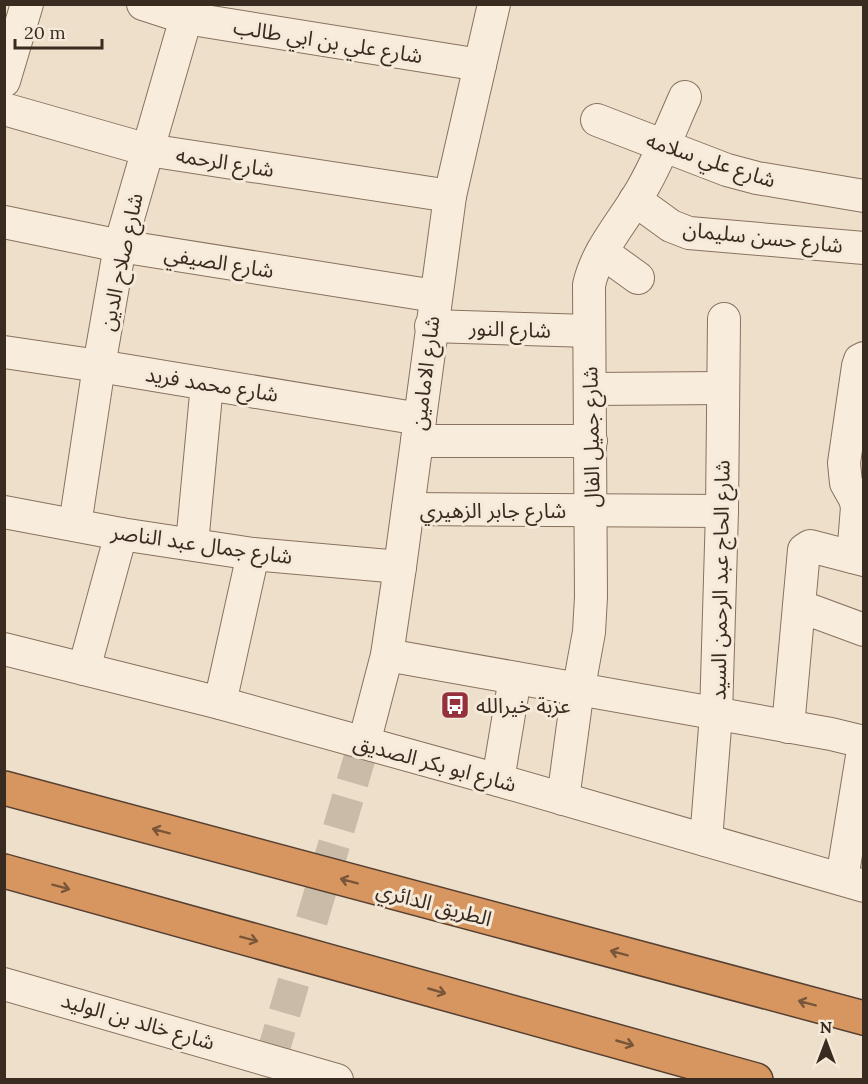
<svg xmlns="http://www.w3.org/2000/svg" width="868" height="1084" viewBox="0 0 868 1084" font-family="Lora,'Noto Sans Arabic',serif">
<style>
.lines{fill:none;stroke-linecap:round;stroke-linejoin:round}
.street-tunnel{stroke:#c9bba7;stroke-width:32;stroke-dasharray:32 16;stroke-linecap:butt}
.street-casing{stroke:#89715e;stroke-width:34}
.highway-casing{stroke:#574032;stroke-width:36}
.street{stroke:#f8eddc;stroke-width:32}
.highway{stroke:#d7965f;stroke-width:33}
.oneway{stroke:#79563a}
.labels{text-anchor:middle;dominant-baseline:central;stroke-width:6;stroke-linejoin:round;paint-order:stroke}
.street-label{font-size:21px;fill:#3a2b21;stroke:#f5ead9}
.poi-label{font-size:21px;fill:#3a2b21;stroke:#f5ead9;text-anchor:start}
</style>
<rect width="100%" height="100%" fill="#eddfc9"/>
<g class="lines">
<!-- street-tunnel -->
<polyline class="street-tunnel" points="271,1059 364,743"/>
<!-- street casing -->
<g class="street-casing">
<g id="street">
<polyline points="143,4 186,18 480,65"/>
<polyline points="4,81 27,4"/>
<polyline points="4,109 148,150 450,196"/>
<polyline points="597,120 727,170 757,178 864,196"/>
<polyline points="635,200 671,226 689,233 864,248"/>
<polyline points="4,222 120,246 435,296"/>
<polyline points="602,252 638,278"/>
<polyline points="431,326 589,331"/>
<polyline points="4,352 99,366 420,419"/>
<polyline points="591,389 723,388"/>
<polyline points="417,441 591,441"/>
<polyline points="408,509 722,511"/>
<polyline points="4,512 121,534 253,554 400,567"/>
<polyline points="75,525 99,366 120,246 190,4"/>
<polyline points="192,544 207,384"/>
<polyline points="853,557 857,507 855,499 846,483 844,463 858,366 860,360 864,358"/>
<polyline points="799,606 864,630"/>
<polyline points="4,649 220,703 498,780 864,886"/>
<polyline points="387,655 831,734 864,742"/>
<polyline points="84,669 121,534"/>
<polyline points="220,703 253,554"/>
<polyline points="788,727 804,550 810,546 864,560"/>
<polyline points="364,743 387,655 400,567 450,196 494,4"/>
<polyline points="498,780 515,678"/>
<path d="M563 799 576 703 589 632 591 597 589 285C597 249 624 221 642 189 659 160 671 128 685 97"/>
<polyline points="706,840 716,715 722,511 724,319"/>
<polyline points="842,879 864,744"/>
<polyline points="4,984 337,1080"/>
</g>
</g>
<!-- highway casing -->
<g class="highway-casing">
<g id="highway">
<polyline points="4,788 864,1018"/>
<polyline points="4,871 756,1080"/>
</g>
</g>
<!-- street -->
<use href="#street" class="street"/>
<!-- highway -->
<use href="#highway" class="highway"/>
</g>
<!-- one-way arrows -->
<defs><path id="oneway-shaft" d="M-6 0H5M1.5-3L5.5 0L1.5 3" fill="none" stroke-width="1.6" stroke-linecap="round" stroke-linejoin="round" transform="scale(1.5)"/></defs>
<g class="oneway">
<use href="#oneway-shaft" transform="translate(161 831) rotate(-165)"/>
<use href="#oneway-shaft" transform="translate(349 881) rotate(-165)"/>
<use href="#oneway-shaft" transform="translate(61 887) rotate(15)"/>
<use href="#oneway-shaft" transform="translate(249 939) rotate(15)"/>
<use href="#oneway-shaft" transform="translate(619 953) rotate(-165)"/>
<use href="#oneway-shaft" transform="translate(437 991) rotate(16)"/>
<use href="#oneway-shaft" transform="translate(807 1003) rotate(-165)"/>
<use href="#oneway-shaft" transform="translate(625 1043) rotate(16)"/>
</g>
<!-- icons -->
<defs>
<g id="bus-square" transform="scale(1.5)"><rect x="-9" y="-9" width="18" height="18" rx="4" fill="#95313c" stroke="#f5ead9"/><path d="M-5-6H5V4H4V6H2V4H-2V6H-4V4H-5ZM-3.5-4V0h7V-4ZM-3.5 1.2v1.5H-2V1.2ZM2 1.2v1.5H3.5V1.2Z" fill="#fff"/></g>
</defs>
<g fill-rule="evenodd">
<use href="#bus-square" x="455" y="705"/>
</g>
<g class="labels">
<!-- street labels -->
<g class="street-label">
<text transform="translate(328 41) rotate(9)">شارع علي بن ابي طالب</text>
<text transform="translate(711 160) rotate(18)">شارع علي سلامه</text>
<text transform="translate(225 162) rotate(9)">شارع الرحمه</text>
<text transform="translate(763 237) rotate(6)">شارع حسن سليمان</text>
<text transform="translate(121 262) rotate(-78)">شارع صلاح الدين</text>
<text transform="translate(219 262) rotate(9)">شارع الصيفي</text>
<text transform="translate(510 329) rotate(2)">شارع النور</text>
<text transform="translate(425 373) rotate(-83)">شارع الامامين</text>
<text transform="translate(212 384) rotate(9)">شارع محمد فريد</text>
<text transform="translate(591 437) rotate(-91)">شارع جميل الفال</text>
<text x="493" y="510">شارع جابر الزهيري</text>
<text transform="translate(202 544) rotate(8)">شارع جمال عبد الناصر</text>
<text transform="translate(720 580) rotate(-89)">شارع الحاج عبد الرحمن السيد</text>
<text transform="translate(435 763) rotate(15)">شارع ابو بكر الصديق</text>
<text transform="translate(434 904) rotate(15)">الطريق الدائري</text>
<text transform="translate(138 1021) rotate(16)">شارع خالد بن الوليد</text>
</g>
<!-- poi labels -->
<g class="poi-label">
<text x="476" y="705">عزبة خيرالله</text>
</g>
</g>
<!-- border -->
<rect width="868" height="1084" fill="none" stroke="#3a2b21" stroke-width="12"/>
<!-- north arrow -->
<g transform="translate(826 1042)" stroke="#f5ead9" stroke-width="4.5" paint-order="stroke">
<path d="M0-4.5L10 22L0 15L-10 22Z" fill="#3a2b21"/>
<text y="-9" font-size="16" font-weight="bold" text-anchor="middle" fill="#3a2b21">N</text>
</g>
<!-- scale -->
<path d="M15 39v9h87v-9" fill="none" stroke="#3a2b21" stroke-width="3"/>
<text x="24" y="39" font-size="18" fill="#3a2b21" stroke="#f5ead9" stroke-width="4.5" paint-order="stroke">20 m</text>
</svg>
